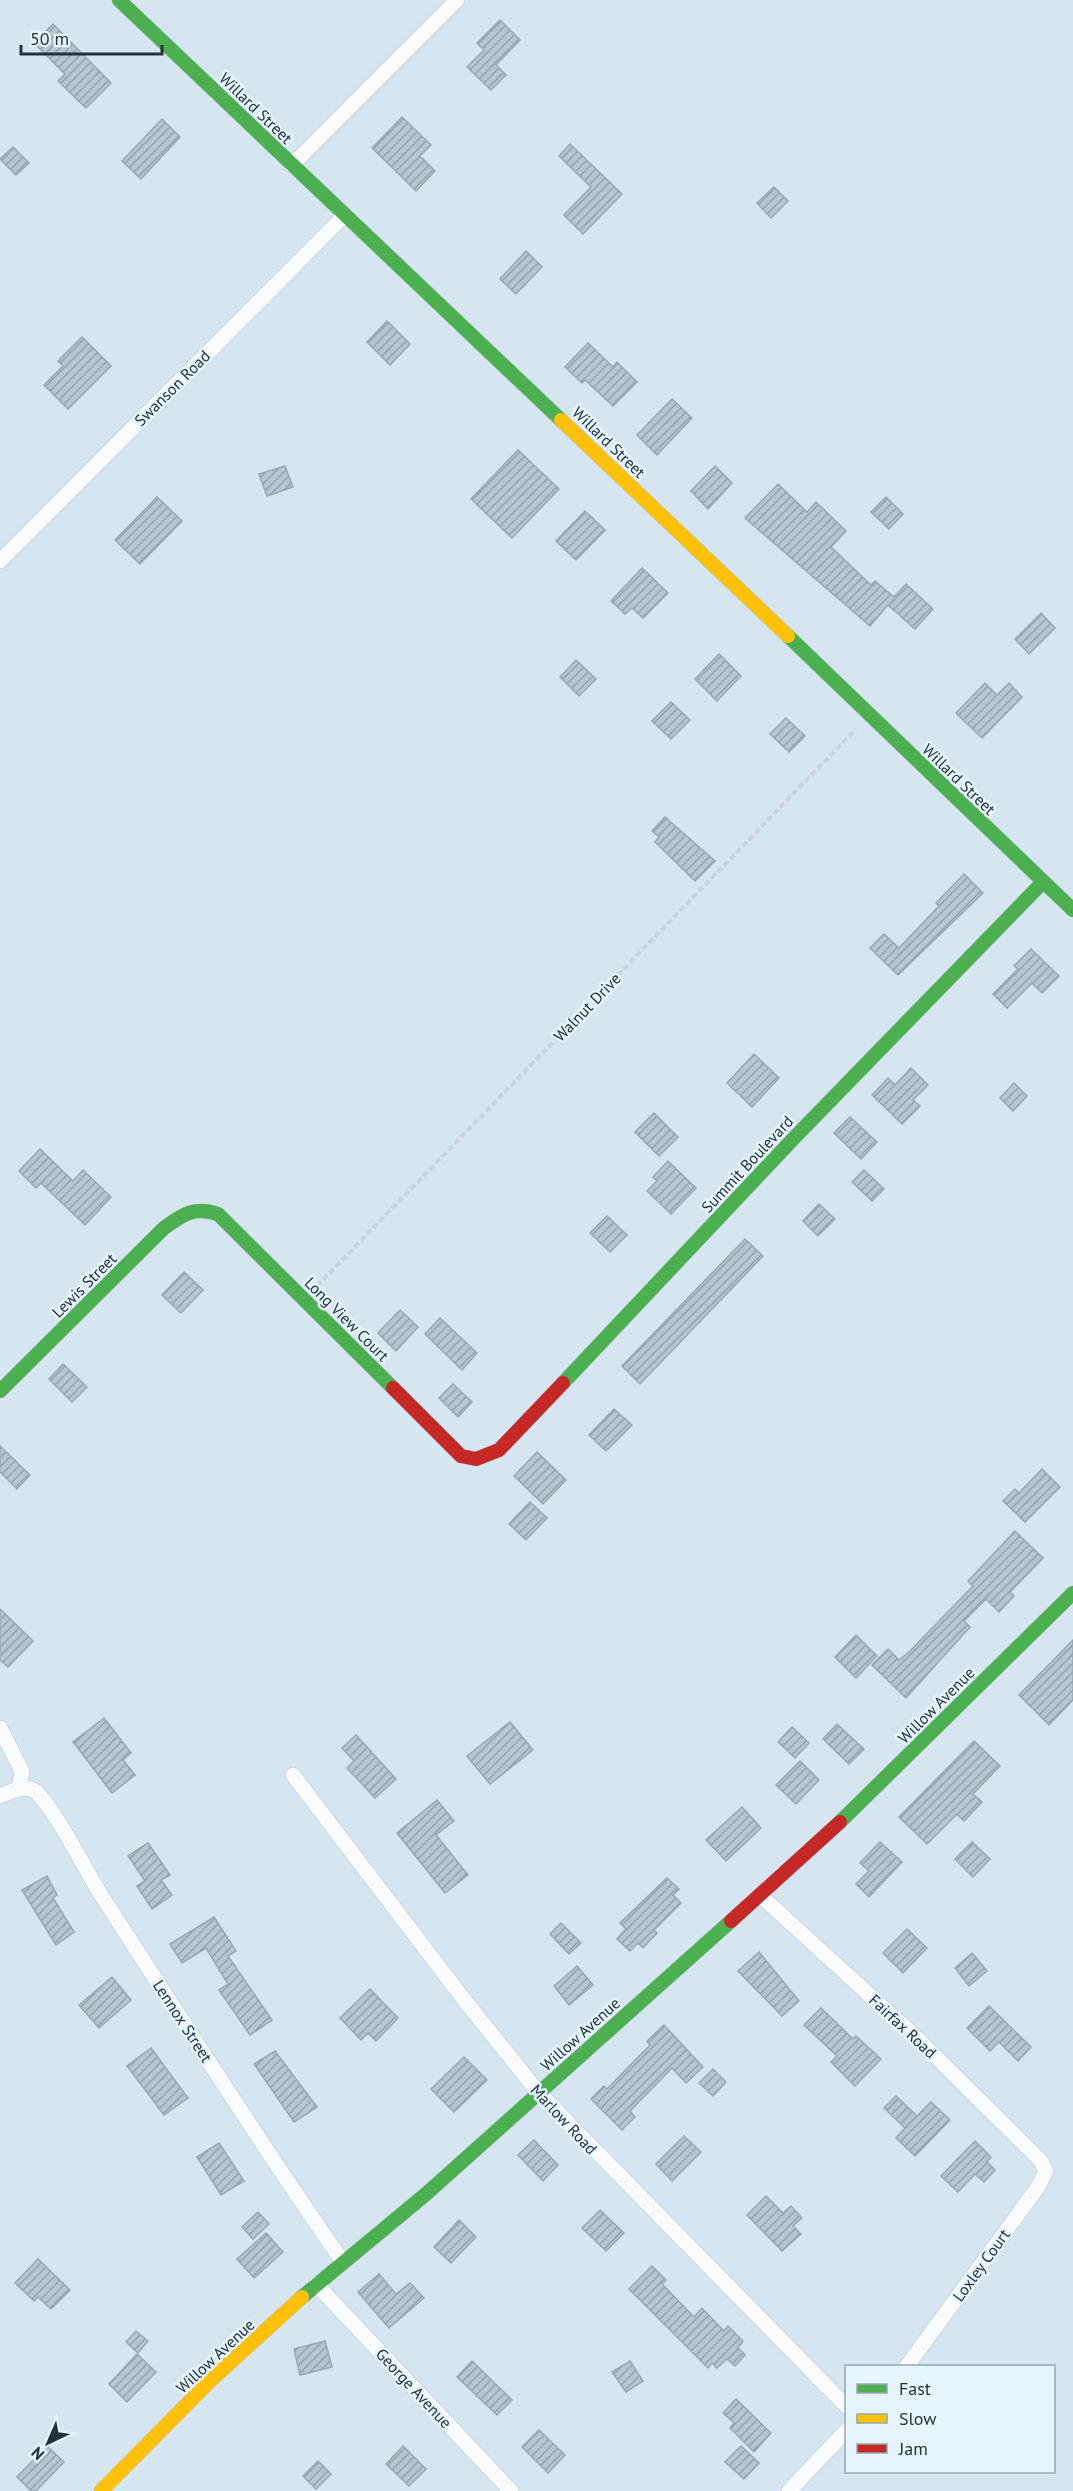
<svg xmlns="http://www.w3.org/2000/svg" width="1073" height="2491" viewBox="0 0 1073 2491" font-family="'PT Sans',sans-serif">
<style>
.building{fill:url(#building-hatch);stroke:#9aa7b0;stroke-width:1.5}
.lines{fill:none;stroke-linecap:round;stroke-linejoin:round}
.street-casing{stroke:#b4c2cb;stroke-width:16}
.fast-casing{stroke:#b4c2cb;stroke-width:15}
.slow-casing{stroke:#b4c2cb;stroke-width:15}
.jam-casing{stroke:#b4c2cb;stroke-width:15}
.path{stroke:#cdd2d4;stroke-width:4;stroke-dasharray:6 3;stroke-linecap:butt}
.street{stroke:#f9fbfd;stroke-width:15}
.fast{stroke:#4caf50;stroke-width:14}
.slow{stroke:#ffc107;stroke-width:14}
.jam{stroke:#c62828;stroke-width:14}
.labels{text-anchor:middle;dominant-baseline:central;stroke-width:5;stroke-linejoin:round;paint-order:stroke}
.street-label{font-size:16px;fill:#24333b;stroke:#e5f4fd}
</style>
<defs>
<pattern id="building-hatch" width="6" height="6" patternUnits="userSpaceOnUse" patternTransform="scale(1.5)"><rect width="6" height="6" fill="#b7c6ce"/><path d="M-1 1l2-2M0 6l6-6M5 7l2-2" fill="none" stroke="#95a1a8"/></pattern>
</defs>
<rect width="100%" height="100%" fill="#d6e6f0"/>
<!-- building -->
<g class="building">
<polygon points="500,20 520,40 496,65 506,75 491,90 467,67 484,50 477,43"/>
<polygon points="53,24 111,83 86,108 58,81 65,74 34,43"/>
<polygon points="402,117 431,145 420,156 435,171 416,191 372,148"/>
<polygon points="162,119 180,137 141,179 122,161"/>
<polygon points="570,144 622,194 583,234 564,215 591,187 559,156"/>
<polygon points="13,147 29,163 16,175 0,159"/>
<polygon points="774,187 788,201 771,218 757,203"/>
<polygon points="526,251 542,267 516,294 500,279"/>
<polygon points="387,321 410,344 390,365 367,342"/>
<polygon points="82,337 111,366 68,409 44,385 63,366 58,361"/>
<polygon points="588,343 613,367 617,362 637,382 613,406 585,380 582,383 565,367"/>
<polygon points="672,399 692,418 657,455 637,435"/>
<polygon points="518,450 559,489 512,538 471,499"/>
<polygon points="285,466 293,487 267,496 259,474"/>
<polygon points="715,466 732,483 708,509 691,491"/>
<polygon points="778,484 807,512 816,502 846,531 831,547 871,585 875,581 894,597 906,584 933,609 915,629 888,605 870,626 745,518"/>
<polygon points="157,497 182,521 140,564 115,540"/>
<polygon points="886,497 903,514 889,529 871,512"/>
<polygon points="585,511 605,530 576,560 556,541"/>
<polygon points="642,568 668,593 643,618 632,608 625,614 611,601"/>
<polygon points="1041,613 1055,628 1029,654 1015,639"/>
<polygon points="719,654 741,676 717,701 695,679"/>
<polygon points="576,660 596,679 579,696 560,677"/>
<polygon points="985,683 997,695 1009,683 1022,697 982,738 956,713"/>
<polygon points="671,702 690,720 671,739 652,721"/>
<polygon points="786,718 805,736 789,752 770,734"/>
<polygon points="665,817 715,861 695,881 655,842 659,837 652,831"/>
<polygon points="964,874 983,893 898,975 870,948 884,934 899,948 939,906 936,903"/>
<polygon points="1031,949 1059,976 1042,993 1032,983 1007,1008 993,994 1018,969 1014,966"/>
<polygon points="754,1054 779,1078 752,1107 727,1083"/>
<polygon points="911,1068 928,1085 913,1100 920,1106 902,1124 872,1095 888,1078 895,1085"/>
<polygon points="1014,1083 1027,1096 1013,1111 1000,1098"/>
<polygon points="654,1113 678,1137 659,1156 635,1132"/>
<polygon points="850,1117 877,1142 861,1159 834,1133"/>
<polygon points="40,1149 73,1181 83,1170 111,1197 85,1225 41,1183 36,1188 19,1171"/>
<polygon points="668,1161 696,1188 671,1214 647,1191 657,1181 653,1177"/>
<polygon points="864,1170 884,1189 872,1201 852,1182"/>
<polygon points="819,1204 835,1219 818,1236 803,1221"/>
<polygon points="607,1216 627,1235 610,1252 590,1233"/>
<polygon points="745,1239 763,1256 640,1384 622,1366"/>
<polygon points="184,1272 203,1290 181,1313 162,1295"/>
<polygon points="400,1310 418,1327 396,1351 378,1333"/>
<polygon points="440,1318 477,1353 462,1370 425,1334"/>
<polygon points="63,1364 87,1387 72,1402 49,1379"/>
<polygon points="453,1384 472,1402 458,1417 439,1398"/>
<polygon points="614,1409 632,1425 606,1451 589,1435"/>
<polygon points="0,1446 30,1475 17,1489 0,1472"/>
<polygon points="537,1452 566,1480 543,1504 514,1476"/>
<polygon points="1042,1469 1060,1487 1025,1522 1003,1501 1015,1489 1019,1493"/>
<polygon points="530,1502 547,1518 526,1540 509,1524"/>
<polygon points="1015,1531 1043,1558 1010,1592 1014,1596 999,1612 986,1599 964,1621 970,1627 906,1698 872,1665 888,1649 899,1660 909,1652 973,1586 968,1581"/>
<polygon points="0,1609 33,1641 8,1667 0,1660"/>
<polygon points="856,1635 877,1656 856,1678 835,1657"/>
<polygon points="1073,1640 1073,1700 1049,1725 1019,1695"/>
<polygon points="104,1718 131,1753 123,1760 135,1775 112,1793 73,1742"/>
<polygon points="510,1722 533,1750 490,1784 467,1756"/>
<polygon points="837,1724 864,1749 849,1764 823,1739"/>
<polygon points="792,1727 809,1743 795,1758 778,1742"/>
<polygon points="356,1735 396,1779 375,1798 347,1768 354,1761 342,1748"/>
<polygon points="974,1741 1000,1766 973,1794 982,1802 964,1821 957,1814 927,1844 899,1817"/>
<polygon points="800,1761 819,1780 796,1804 776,1785"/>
<polygon points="437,1800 454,1821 436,1835 468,1875 445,1893 397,1833"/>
<polygon points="742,1807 761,1828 726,1861 706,1840"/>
<polygon points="880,1842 902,1862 869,1897 856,1884 869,1871 860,1863"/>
<polygon points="972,1842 990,1859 973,1877 955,1859"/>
<polygon points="148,1843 170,1875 161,1880 172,1895 152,1909 137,1886 145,1881 128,1856"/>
<polygon points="47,1876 57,1895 53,1898 74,1932 56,1945 22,1890"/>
<polygon points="667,1878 679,1889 673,1895 681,1903 654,1930 657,1933 643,1948 638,1943 630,1951 617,1939 626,1929 620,1923"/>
<polygon points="214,1917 236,1951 228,1956 272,2020 250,2035 219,1990 228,1984 206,1948 182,1963 170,1944"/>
<polygon points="561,1923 581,1943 569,1954 550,1934"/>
<polygon points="907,1929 927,1948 903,1973 883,1953"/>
<polygon points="759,1952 799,2001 782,2016 738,1971"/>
<polygon points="972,1953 987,1971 969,1986 955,1968"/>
<polygon points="577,1966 593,1985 569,2005 554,1986"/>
<polygon points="112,1977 131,2000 99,2028 79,2005"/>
<polygon points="370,1989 398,2018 376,2041 368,2033 361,2040 340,2018"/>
<polygon points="989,2006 1031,2047 1018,2061 999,2042 990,2051 967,2028"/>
<polygon points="821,2008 853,2039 856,2036 881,2059 855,2086 831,2062 837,2056 804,2025"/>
<polygon points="664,2025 703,2067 686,2083 672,2068 630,2111 635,2117 622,2130 591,2099 604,2086 607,2089 650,2045 647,2041"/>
<polygon points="151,2048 188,2098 164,2115 127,2066"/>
<polygon points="275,2051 317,2107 294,2122 254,2064"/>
<polygon points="464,2057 487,2080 454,2112 431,2089"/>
<polygon points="713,2069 726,2082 713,2096 699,2083"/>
<polygon points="896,2096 917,2116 931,2102 950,2120 915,2156 896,2138 905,2128 884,2108"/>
<polygon points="684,2136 701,2152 672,2181 656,2164"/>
<polygon points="534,2140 558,2165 543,2181 518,2155"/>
<polygon points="975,2141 991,2157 987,2162 995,2170 984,2182 975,2174 958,2192 941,2176"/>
<polygon points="219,2143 244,2181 221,2195 197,2157"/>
<polygon points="766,2196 783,2213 791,2206 802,2218 793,2226 801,2234 782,2251 747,2215"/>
<polygon points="600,2210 624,2233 606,2251 582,2228"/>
<polygon points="258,2212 269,2224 253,2239 242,2227"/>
<polygon points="459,2220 476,2237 451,2263 434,2247"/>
<polygon points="266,2233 283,2252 254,2278 237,2259"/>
<polygon points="38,2259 70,2290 51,2309 38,2297 34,2301 15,2283"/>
<polygon points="652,2266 666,2280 662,2284 694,2317 702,2308 724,2331 728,2326 743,2341 738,2348 745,2355 735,2366 727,2359 717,2368 712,2363 708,2368 629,2289"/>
<polygon points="379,2274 396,2294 410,2283 424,2298 389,2328 358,2292"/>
<polygon points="136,2331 148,2341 138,2353 126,2342"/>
<polygon points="325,2341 332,2367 300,2375 294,2349"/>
<polygon points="137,2354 156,2372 127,2402 109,2384"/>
<polygon points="472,2361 512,2400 497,2415 457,2377"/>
<polygon points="630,2361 643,2381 626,2392 612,2372"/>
<polygon points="736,2399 771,2433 754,2452 730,2428 734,2423 723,2413"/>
<polygon points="539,2430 565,2455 548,2473 522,2447"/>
<polygon points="47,2446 64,2462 36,2491 31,2491 17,2477"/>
<polygon points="403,2446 426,2469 409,2486 386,2464"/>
<polygon points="741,2446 759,2463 744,2479 725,2462"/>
<polygon points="318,2461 331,2474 316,2489 303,2476"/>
</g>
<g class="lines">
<!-- street casing -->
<g class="street-casing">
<g id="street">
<polyline points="292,165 457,0"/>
<polyline points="0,561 345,215"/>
<polyline points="0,1728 22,1771 19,1789"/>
<polyline points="293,1775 465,2001 539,2093 846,2406"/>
<path d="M0 1796C10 1792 24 1784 35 1791 53 1805 88 1875 103 1898 182 2020 260 2143 343 2262"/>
<polyline points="761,1896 922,2043 1041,2161 1046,2171 1038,2187 907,2366"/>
<polyline points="316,2284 511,2491"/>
<polyline points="789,2491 846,2431"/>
</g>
</g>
<!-- fast casing -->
<g class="fast-casing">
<g id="fast">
<polyline points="119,0 561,420"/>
<polyline points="788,636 1073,910"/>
<polyline points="563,1383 794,1138 1043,882"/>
<path d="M0 1391 164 1228C183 1214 195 1206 218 1214L393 1388"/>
<polyline points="840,1822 1073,1593"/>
<polyline points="302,2297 426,2194 731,1921"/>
</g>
</g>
<!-- slow casing -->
<g class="slow-casing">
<g id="slow">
<polyline points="561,420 788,636"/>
<polyline points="101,2491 211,2380 302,2297"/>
</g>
</g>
<!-- jam casing -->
<g class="jam-casing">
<g id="jam">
<polyline points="393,1388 461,1456 476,1459 499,1450 563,1383"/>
<polyline points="731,1921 840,1822"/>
</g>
</g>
<!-- path -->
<polyline class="path" points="317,1286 856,729"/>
<!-- street -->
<use href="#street" class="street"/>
<!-- fast -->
<use href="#fast" class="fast"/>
<!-- slow -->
<use href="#slow" class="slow"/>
<!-- jam -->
<use href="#jam" class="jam"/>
</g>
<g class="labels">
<!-- street labels -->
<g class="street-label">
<text transform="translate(256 108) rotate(44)">Willard Street</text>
<text transform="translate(172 388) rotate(-45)">Swanson Road</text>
<text transform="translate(609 442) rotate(44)">Willard Street</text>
<text transform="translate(959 779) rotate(44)">Willard Street</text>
<text transform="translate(587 1007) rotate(-46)">Walnut Drive</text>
<text transform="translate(747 1164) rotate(-47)">Summit Boulevard</text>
<text transform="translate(84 1285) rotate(-45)">Lewis Street</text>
<text transform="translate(347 1319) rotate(45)">Long View Court</text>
<text transform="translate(936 1705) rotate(-45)">Willow Avenue</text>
<text transform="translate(183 2021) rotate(57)">Lennox Street</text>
<text transform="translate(903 2026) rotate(43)">Fairfax Road</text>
<text transform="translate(580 2034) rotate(-42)">Willow Avenue</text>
<text transform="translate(564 2119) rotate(47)">Marlow Road</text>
<text transform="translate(981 2265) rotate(-54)">Loxley Court</text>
<text transform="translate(215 2356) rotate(-43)">Willow Avenue</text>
<text transform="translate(414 2388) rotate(47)">George Avenue</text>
</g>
</g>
<!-- legend -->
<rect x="845" y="2365" width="210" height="108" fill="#e5f4fd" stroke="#98a7af" stroke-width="1.5"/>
<rect x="857" y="2384" width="30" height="9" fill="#4caf50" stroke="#98a7af" stroke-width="1.5"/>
<text x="899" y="2395" font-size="18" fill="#24333b">Fast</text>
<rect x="857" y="2414" width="30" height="9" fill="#ffc107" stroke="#98a7af" stroke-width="1.5"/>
<text x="899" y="2425" font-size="18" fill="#24333b">Slow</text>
<rect x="857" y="2444" width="30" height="9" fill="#c62828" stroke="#98a7af" stroke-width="1.5"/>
<text x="899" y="2455" font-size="18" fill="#24333b">Jam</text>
<!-- north arrow -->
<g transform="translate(48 2443) rotate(224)" stroke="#e5f4fd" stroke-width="4.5" paint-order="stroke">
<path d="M0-4.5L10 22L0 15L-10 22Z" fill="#24333b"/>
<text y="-9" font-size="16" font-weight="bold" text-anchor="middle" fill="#24333b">N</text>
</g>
<!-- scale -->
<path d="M21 45v9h141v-9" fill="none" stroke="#24333b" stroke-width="3"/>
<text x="30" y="45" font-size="18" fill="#24333b" stroke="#e5f4fd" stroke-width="4.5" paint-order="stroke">50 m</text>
</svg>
